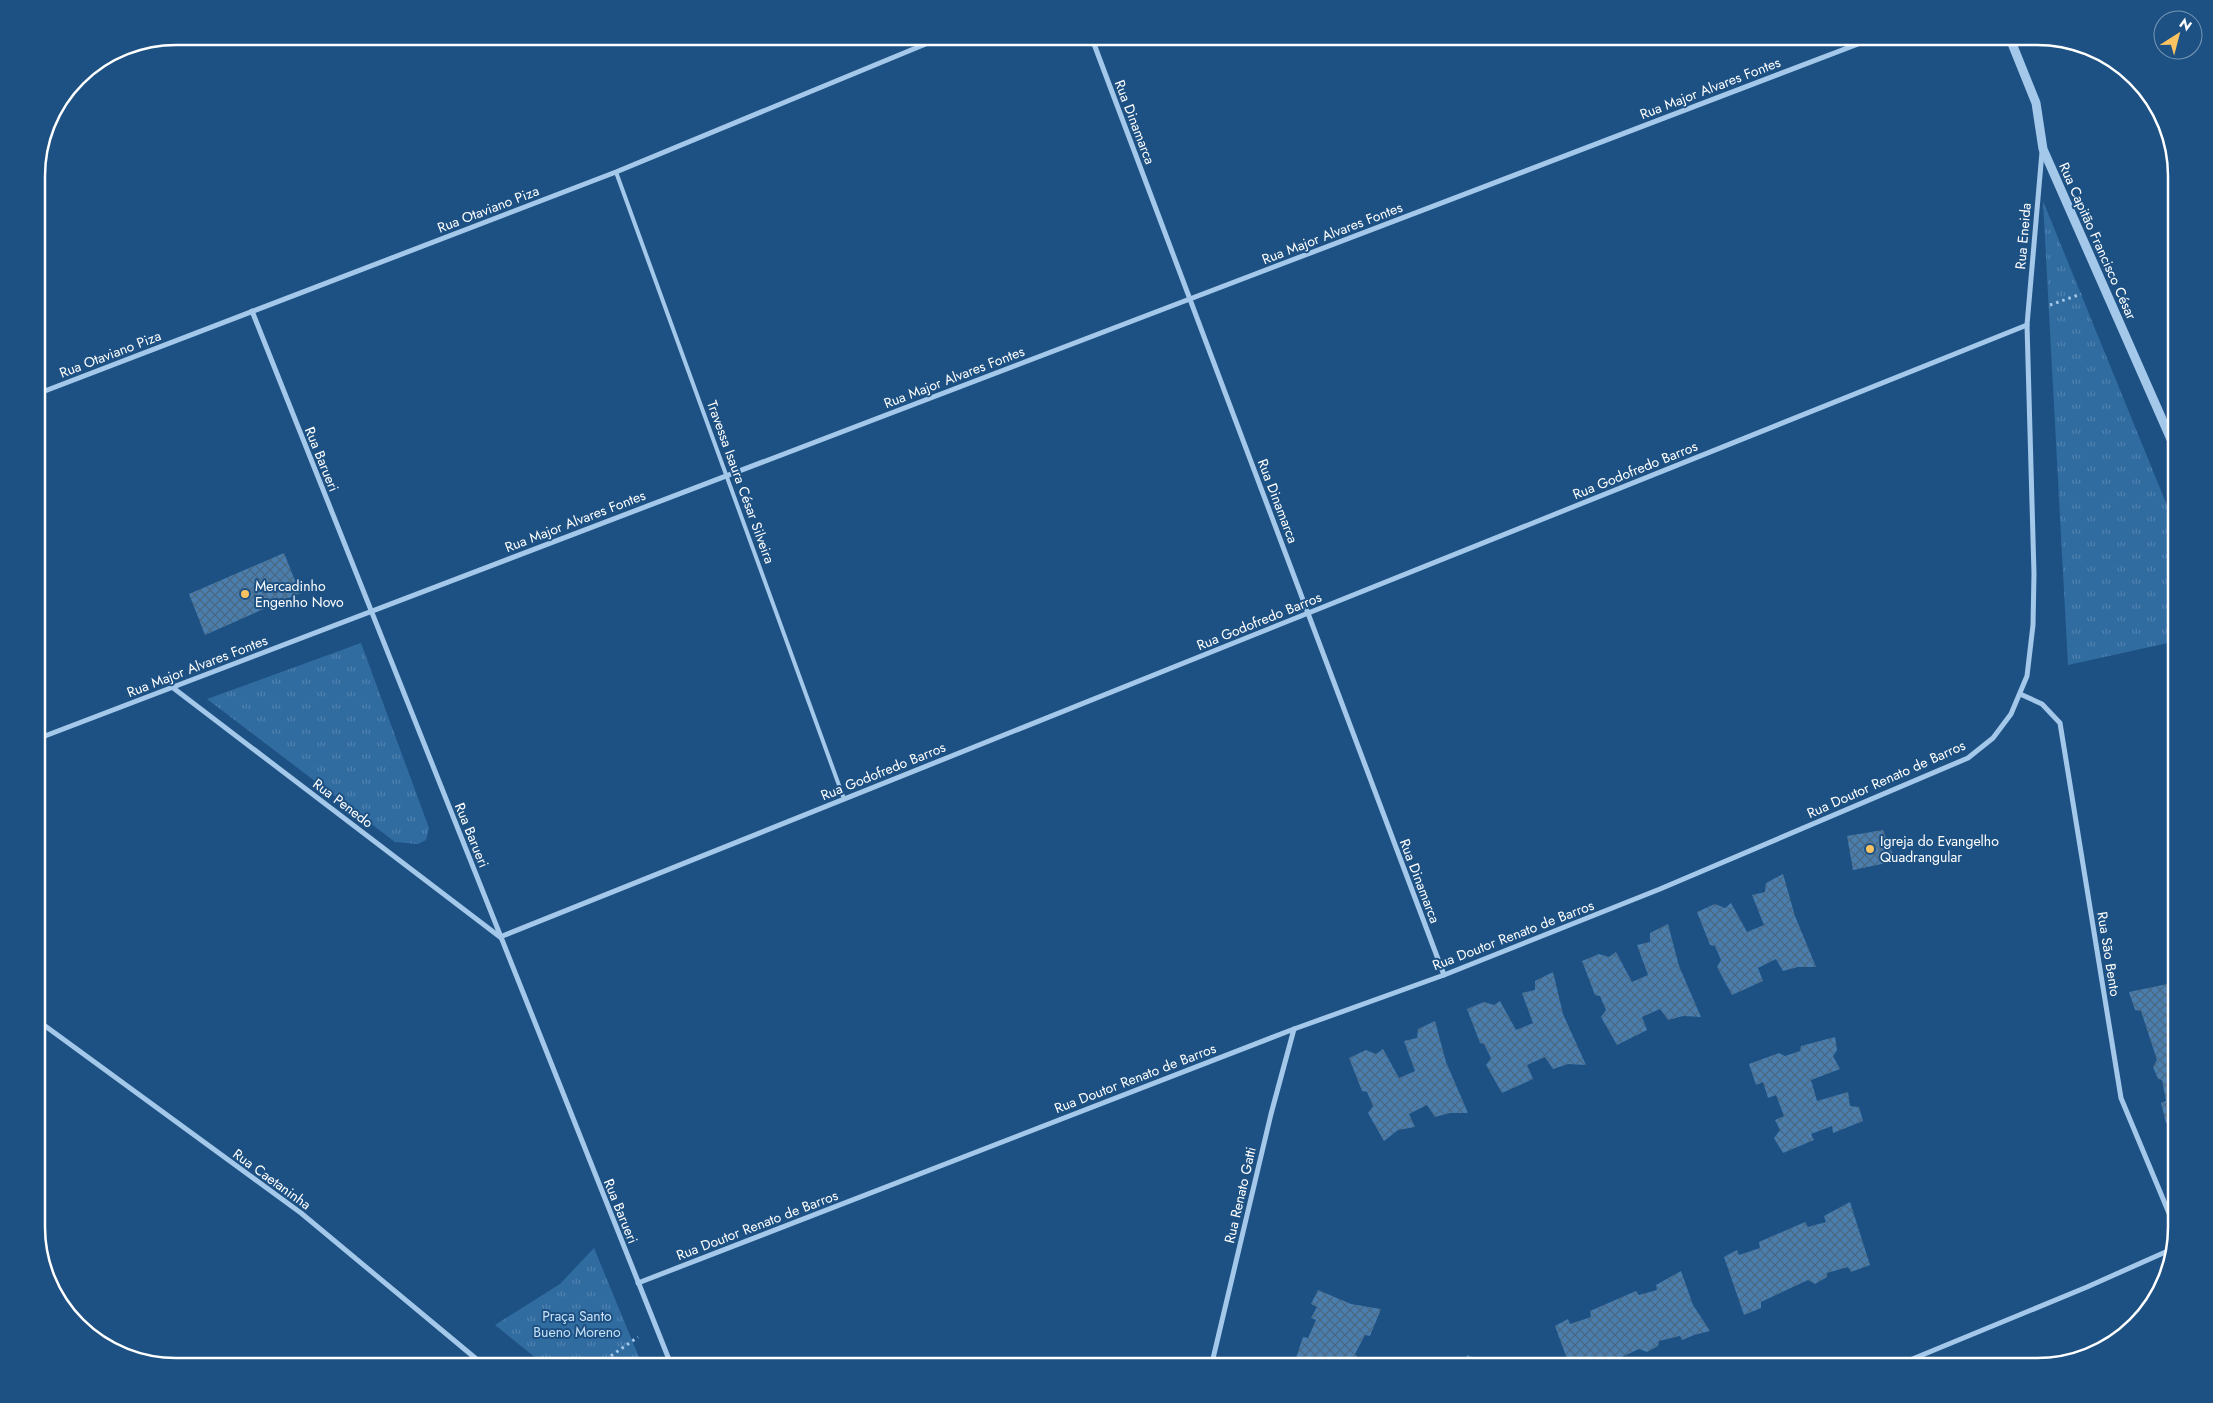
<svg xmlns="http://www.w3.org/2000/svg" width="2213" height="1403" viewBox="0 0 2213 1403" font-family="Jost,sans-serif">
<style>
.park{fill:url(#park-tufts)}
.building{fill:url(#building-cross-hatch)}
.lines{fill:none;stroke-linecap:round;stroke-linejoin:round}
.path{stroke:#a4c8ea;stroke-width:3;stroke-dasharray:2.5 4;stroke-linecap:butt}
.service{stroke:#a4c8ea;stroke-width:4}
.minor{stroke:#a4c8ea;stroke-width:5}
.tertiary{stroke:#a4c8ea;stroke-width:9}
.poi-dot{fill:#f9c362;stroke:#1d5183;stroke-width:2}
.labels{text-anchor:middle;dominant-baseline:central;stroke-width:4;stroke-linejoin:round;paint-order:stroke}
.street-label{font-size:14px;fill:#fff;stroke:#1d5183}
.poi-label{font-size:14px;fill:#fff;stroke:#1d5183;text-anchor:start}
.park-label{font-size:14px;fill:#c8e1f7;stroke:#1d5183}
.rim{fill:none;stroke:#fff;stroke-width:2.5}
</style>
<defs>
<pattern id="park-tufts" width="24" height="20" patternUnits="userSpaceOnUse" patternTransform="scale(1.25)"><rect width="24" height="20" fill="#316ca1"/><path d="M3 7l-1-3M5 7V3M7 7l1-3M15 17l-1-3M17 17v-4M19 17l1-3" fill="none" stroke="#5082af"/></pattern>
<pattern id="building-cross-hatch" width="8" height="8" patternUnits="userSpaceOnUse" patternTransform="scale(1.25)"><rect width="8" height="8" fill="#4a7eae"/><path d="M0 0l8 8M0 8l8-8" fill="none" stroke="#4b6882"/></pattern>
</defs>
<rect width="100%" height="100%" fill="#1d5183"/>
<!-- park -->
<g class="park">
<polygon points="2043,201 2177,530 2177,641 2068,665"/>
<polygon points="361,643 429,828 426,840 418,844 395,842 207,699"/>
<polygon points="594,1248 643,1367 547,1367 495,1325 560,1284"/>
</g>
<!-- building -->
<g class="building">
<polygon points="284,553 300,593 205,635 189,594"/>
<polygon points="1883,830 1896,861 1853,870 1847,836"/>
<polygon points="1783,874 1795,916 1816,967 1798,967 1783,971 1776,959 1758,968 1763,981 1732,995 1717,967 1721,960 1715,946 1710,945 1697,912 1715,904 1725,908 1731,903 1747,932 1764,925 1752,895 1765,892 1766,883"/>
<polygon points="1668,924 1679,966 1701,1017 1683,1016 1668,1020 1660,1009 1642,1017 1647,1030 1617,1045 1601,1017 1606,1010 1600,996 1595,995 1582,961 1599,954 1609,957 1616,952 1632,982 1648,975 1637,945 1650,942 1650,933"/>
<polygon points="1553,972 1563,1014 1586,1065 1568,1064 1553,1069 1545,1057 1527,1065 1533,1079 1502,1093 1486,1065 1491,1058 1484,1044 1480,1043 1467,1009 1484,1002 1494,1005 1500,1001 1516,1030 1533,1023 1522,993 1535,990 1535,981"/>
<polygon points="2177,982 2177,1121 2166,1123 2161,1103 2166,1101 2162,1080 2158,1079 2153,1067 2157,1060 2141,1011 2135,1010 2129,992"/>
<polygon points="1435,1021 1446,1062 1468,1113 1450,1113 1435,1117 1427,1105 1409,1114 1415,1127 1398,1130 1384,1141 1368,1113 1373,1106 1367,1092 1362,1091 1349,1058 1366,1050 1376,1054 1383,1049 1399,1078 1415,1071 1404,1041 1417,1038 1418,1029"/>
<polygon points="1835,1037 1837,1050 1833,1056 1840,1069 1811,1080 1817,1101 1848,1092 1850,1106 1859,1107 1863,1121 1833,1133 1832,1126 1811,1134 1814,1140 1783,1153 1774,1138 1780,1130 1775,1120 1784,1116 1776,1095 1768,1098 1763,1082 1756,1085 1749,1064 1779,1053 1785,1056 1800,1051 1801,1046"/>
<polygon points="1850,1202 1870,1265 1851,1272 1848,1267 1827,1273 1827,1277 1815,1284 1808,1280 1761,1302 1761,1308 1744,1315 1724,1257 1737,1250 1739,1255 1760,1248 1759,1242 1805,1222 1808,1227 1826,1222 1824,1216"/>
<polygon points="1681,1271 1693,1305 1710,1331 1694,1335 1682,1340 1680,1336 1659,1341 1658,1346 1647,1352 1639,1349 1600,1367 1570,1367 1555,1326 1568,1319 1570,1324 1591,1317 1590,1311 1636,1291 1639,1295 1657,1290 1656,1285"/>
<polygon points="1318,1290 1351,1304 1381,1309 1370,1336 1365,1335 1355,1354 1358,1358 1356,1367 1293,1367 1303,1337 1308,1338 1316,1320 1311,1318 1317,1307 1311,1304"/>
<polygon points="1467,1355 1494,1367 1464,1367"/>
</g>
<g class="lines">
<!-- path -->
<g class="path">
<polyline points="2050,305 2081,294"/>
<polyline points="595,1367 638,1337"/>
</g>
<!-- service -->
<polyline class="service" points="616,172 844,799"/>
<!-- minor -->
<g class="minor">
<polyline points="1091,36 1444,975"/>
<polyline points="252,311 672,1367"/>
<polyline points="37,394 616,172 945,36"/>
<polyline points="172,687 500,937 2027,325"/>
<polyline points="2020,694 2042,704 2060,723 2121,1098 2176,1230"/>
<polyline points="37,739 1879,36"/>
<polyline points="37,1020 301,1213 486,1367"/>
<polyline points="638,1283 1294,1029 1444,975 1660,889 1968,758 1993,738 2011,714 2027,676 2033,625 2034,574 2027,325 2042,152"/>
<polyline points="1211,1367 1271,1114 1294,1029"/>
<polyline points="1893,1367 2087,1287 2170,1250"/>
</g>
<!-- tertiary -->
<polyline class="tertiary" points="2009,36 2036,103 2043,149 2177,453"/>
</g>
<!-- markers -->
<g class="poi-dot">
<circle cx="245" cy="594" r="5"/>
<circle cx="1870" cy="849" r="5"/>
</g>
<g class="labels">
<!-- street labels -->
<g class="street-label">
<text transform="translate(1710 88) rotate(-21)">Rua Major Alvares Fontes</text>
<text transform="translate(1135 122) rotate(69)">Rua Dinamarca</text>
<text transform="translate(488 209) rotate(-21)">Rua Otaviano Piza</text>
<text transform="translate(1332 233) rotate(-21)">Rua Major Alvares Fontes</text>
<text transform="translate(2023 236) rotate(-85)">Rua Eneida</text>
<text transform="translate(2098 241) rotate(66)">Rua Capitão Francisco César</text>
<text transform="translate(110 354) rotate(-21)">Rua Otaviano Piza</text>
<text transform="translate(954 377) rotate(-21)">Rua Major Alvares Fontes</text>
<text transform="translate(322 459) rotate(68)">Rua Barueri</text>
<text transform="translate(1635 470) rotate(-22)">Rua Godofredo Barros</text>
<text transform="translate(741 482) rotate(70)">Travessa Isaura César Silveira</text>
<text transform="translate(1278 501) rotate(69)">Rua Dinamarca</text>
<text transform="translate(575 521) rotate(-21)">Rua Major Alvares Fontes</text>
<text transform="translate(1259 621) rotate(-22)">Rua Godofredo Barros</text>
<text transform="translate(197 666) rotate(-21)">Rua Major Alvares Fontes</text>
<text transform="translate(883 771) rotate(-22)">Rua Godofredo Barros</text>
<text transform="translate(1886 779) rotate(-24)">Rua Doutor Renato de Barros</text>
<text transform="translate(343 803) rotate(37)">Rua Penedo</text>
<text transform="translate(472 835) rotate(68)">Rua Barueri</text>
<text transform="translate(1420 881) rotate(69)">Rua Dinamarca</text>
<text transform="translate(1513 935) rotate(-21)">Rua Doutor Renato de Barros</text>
<text transform="translate(2109 954) rotate(81)">Rua São Bento</text>
<text transform="translate(1135 1078) rotate(-21)">Rua Doutor Renato de Barros</text>
<text transform="translate(272 1179) rotate(36)">Rua Caetaninha</text>
<text transform="translate(1240 1195) rotate(-77)">Rua Renato Gatti</text>
<text transform="translate(621 1211) rotate(68)">Rua Barueri</text>
<text transform="translate(757 1225) rotate(-21)">Rua Doutor Renato de Barros</text>
</g>
<!-- poi labels -->
<g class="poi-label">
<text x="255" y="586">Mercadinho<tspan x="255" dy="16">Engenho Novo</tspan></text>
<text x="1880" y="841">Igreja do Evangelho<tspan x="1880" dy="16">Quadrangular</tspan></text>
</g>
<!-- park labels -->
<g class="park-label">
<text x="577" y="1316">Praça Santo<tspan x="577" dy="16">Bueno Moreno</tspan></text>
</g>
</g>
<!-- crop -->
<path d="M0 0H2213V1403H0ZM176 45H2037A131 131 0 0 1 2168 176V1227A131 131 0 0 1 2037 1358H176A131 131 0 0 1 45 1227V176A131 131 0 0 1 176 45Z" fill="#1d5183" fill-rule="evenodd"/>
<path class="rim" d="M176 45H2037A131 131 0 0 1 2168 176V1227A131 131 0 0 1 2037 1358H176A131 131 0 0 1 45 1227V176A131 131 0 0 1 176 45Z"/>
<!-- north arrow -->
<g transform="translate(2178 35) rotate(36)"><circle r="24" fill="#1d5183" stroke="#7797b5"/>
<path d="M0-4L9 19L0 12L-9 19Z" fill="#f9c362"/>
<text y="-8" font-size="14" font-weight="bold" text-anchor="middle" fill="#ffffff">N</text>
</g>
</svg>
